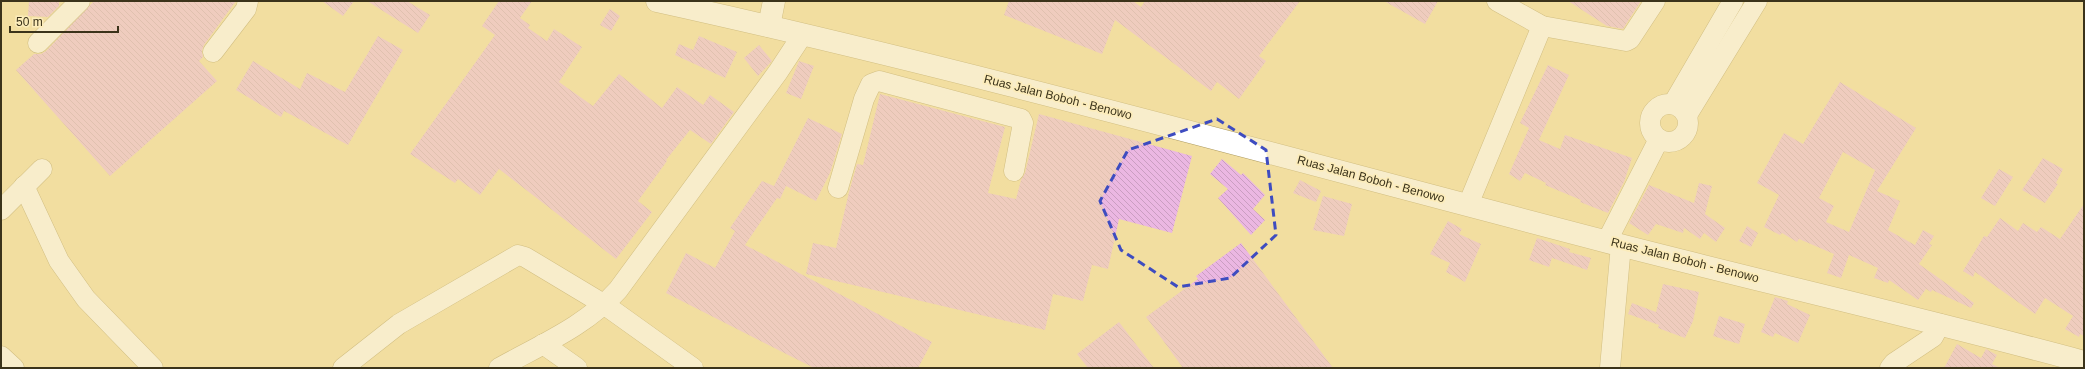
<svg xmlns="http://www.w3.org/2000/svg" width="2085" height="369" viewBox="0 0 2085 369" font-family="Helvetica,sans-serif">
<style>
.building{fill:url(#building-back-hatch);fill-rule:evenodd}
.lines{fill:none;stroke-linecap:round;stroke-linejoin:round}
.minor-casing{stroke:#ab985c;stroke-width:21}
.major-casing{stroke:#ab985c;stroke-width:23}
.minor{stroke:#fff;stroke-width:20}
.major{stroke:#fff;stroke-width:22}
.marked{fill:none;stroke:#3e4cc0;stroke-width:3;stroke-dasharray:8 5;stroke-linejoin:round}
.labels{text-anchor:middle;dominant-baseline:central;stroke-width:3.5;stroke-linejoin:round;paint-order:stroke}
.street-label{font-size:12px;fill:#3b331a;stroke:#fcecba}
</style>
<defs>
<pattern id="building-back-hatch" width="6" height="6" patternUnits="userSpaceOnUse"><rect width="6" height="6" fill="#ebb7e2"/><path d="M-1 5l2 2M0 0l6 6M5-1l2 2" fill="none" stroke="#ca9ec1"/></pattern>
</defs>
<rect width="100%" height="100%" fill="#f2dea0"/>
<!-- building -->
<g class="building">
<polygon points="29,1 59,1 59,6 48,17 28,16"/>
<polygon points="94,1 236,1 204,45 202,51 203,57 199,61 217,81 110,176 16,70 34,54 41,54 46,51"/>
<polygon points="322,1 354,1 343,16"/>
<polygon points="367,1 407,1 430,15 418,33"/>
<polygon points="499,1 532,1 520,18 530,25 528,28 547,41 554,29 582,47 559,82 593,106 619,74 662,108 677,87 703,105 710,95 734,112 711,144 690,130 666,160 667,161 638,201 652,212 616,259 499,169 480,195 458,179 455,183 410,154 495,35 482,26"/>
<polygon points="1009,1 1133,1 1141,7 1145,1 1300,1 1259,56 1266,61 1239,99 1217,82 1211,91 1115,20 1102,54 1004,15"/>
<polygon points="1384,1 1438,1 1425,24"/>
<polygon points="1568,1 1641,1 1623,29 1607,26"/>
<polygon points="610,9 620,16 611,31 600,25"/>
<polygon points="378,36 403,50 348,145 284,111 281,117 236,90 253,61 300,89 307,73 345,92"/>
<polygon points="699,36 737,52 725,78 675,55 679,44 693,50"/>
<polygon points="759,45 772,61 758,76 744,58"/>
<polygon points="799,61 814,66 801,99 786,93"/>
<polygon points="1548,65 1569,75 1539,140 1560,149 1565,135 1632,158 1624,182 1608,213 1580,202 1581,200 1545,185 1546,183 1525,173 1520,181 1509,174 1529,128 1520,123"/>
<path d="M1840 82 1916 128 1877 191 1900 201 1888 230 1915 245 1923 230 1934 236 1929 244 1932 245 1919 264 1974 303 1971 308 1932 290 1931 292 1926 289 1918 300 1889 280 1888 283 1874 278 1878 268 1849 255 1841 278 1827 273 1834 254 1799 239 1797 242 1782 233 1780 235 1764 227 1779 195 1757 183 1784 133 1803 144ZM1843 152 1875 170 1849 232 1826 222 1834 206 1819 198Z"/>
<polygon points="880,94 1005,127 988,193 1016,199 1021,180 1025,173 1039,114 1192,156 1172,233 1119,219 1108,269 1092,265 1083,301 1053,294 1045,330 806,274 813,243 836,248 849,192 857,164 863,165"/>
<polygon points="808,118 842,134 830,173 816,201 786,186 780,199 777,198 745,245 932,342 918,368 814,368 666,293 686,253 715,268 735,231 730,228 762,181 774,186"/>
<polygon points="2043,158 2063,169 2056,183 2058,184 2045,203 2022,190"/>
<polygon points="1222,159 1241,175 1243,173 1265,195 1253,209 1265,220 1251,235 1218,198 1228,189 1210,174"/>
<polygon points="1999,169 2013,177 1995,206 1981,198"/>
<polygon points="1300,180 1321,191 1316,202 1293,193"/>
<polygon points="1699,183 1712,186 1705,214 1725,228 1716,242 1704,233 1700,239 1684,228 1683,233 1656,224 1648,235 1629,223 1649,185 1694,203"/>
<polygon points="1323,196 1352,204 1344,236 1313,230"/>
<polygon points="2084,204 2084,336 2080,334 2079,337 2065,329 2073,316 2045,298 2035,314 1975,272 1973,277 1963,271 1984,236 1987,237 2000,218 2018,231 2023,223 2037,232 2041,227 2060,239"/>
<polygon points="1448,221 1462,229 1459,234 1481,244 1465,282 1446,272 1450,263 1430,254"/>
<polygon points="1747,226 1758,233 1751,247 1739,241"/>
<polygon points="1537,238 1570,249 1569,252 1591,258 1587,270 1552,258 1549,267 1529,260"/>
<polygon points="1241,243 1333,368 1183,368 1146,317 1198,279 1196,276"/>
<polygon points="1663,284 1699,292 1693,321 1685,338 1658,328 1659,325 1628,314 1632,303 1656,312"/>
<polygon points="1775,297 1788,301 1787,304 1810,315 1798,343 1775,333 1773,337 1761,332"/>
<polygon points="1719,316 1745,324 1739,344 1713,336"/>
<polygon points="1119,322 1154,368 1088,368 1077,354"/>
<polygon points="1957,344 1981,358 1986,349 1997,355 1992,364 2000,368 1944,368"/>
</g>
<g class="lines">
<!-- minor casing -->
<g class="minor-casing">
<g id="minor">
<polyline points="1497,1 1542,26 1626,41 1630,39 1655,1"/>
<polyline points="38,43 80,1"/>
<polyline points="213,52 246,9 248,1"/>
<circle cx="1669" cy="123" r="19"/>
<polyline points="1673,104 1733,1"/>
<polyline points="1687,115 1757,1"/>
<polyline points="24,186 59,261 86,299 153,368"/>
<polyline points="838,188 864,99 871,84 879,81 1021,119 1023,123 1014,171"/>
<polyline points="1468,205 1542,26"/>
<polyline points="1,210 42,169"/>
<polyline points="1607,241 1659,139"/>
<polyline points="543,344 577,368"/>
<polyline points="1,356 14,368"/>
<polyline points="343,368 399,324 518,255 525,257 605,305 693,368"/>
<path d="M499 368C540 345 586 326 618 290L778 72 803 34"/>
<polyline points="1610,368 1621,245"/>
<polyline points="1890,368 1894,363 1933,337 1940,324"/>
</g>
</g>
<!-- major casing -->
<g class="major-casing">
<g id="major">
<path d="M657 1C975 71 1288 159 1604 241 1763 282 1925 319 2084 362"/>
<polyline points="769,26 774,1"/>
</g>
</g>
<!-- minor -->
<use href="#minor" class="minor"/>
<!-- major -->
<use href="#major" class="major"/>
</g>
<!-- marked area -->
<path d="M0 0H2085V369H0ZM1217 119 1266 150 1276 235 1230 278 1178 287 1121 250 1100 201 1128 150Z" fill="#f2dea0" fill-opacity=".55" fill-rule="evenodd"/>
<path class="marked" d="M1217 119 1266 150 1276 235 1230 278 1178 287 1121 250 1100 201 1128 150Z"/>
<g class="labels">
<!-- street labels -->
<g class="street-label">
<text transform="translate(1058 97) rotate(14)">Ruas Jalan Boboh - Benowo</text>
<text transform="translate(1371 179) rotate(15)">Ruas Jalan Boboh - Benowo</text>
<text transform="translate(1685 260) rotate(14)">Ruas Jalan Boboh - Benowo</text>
</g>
</g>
<!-- border -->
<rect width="2085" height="369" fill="none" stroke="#3b331a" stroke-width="4"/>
<!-- scale -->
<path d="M10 26v6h108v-6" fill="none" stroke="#3b331a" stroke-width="2"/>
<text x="16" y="26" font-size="12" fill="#3b331a" stroke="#fcecba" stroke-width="3" paint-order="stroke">50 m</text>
</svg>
